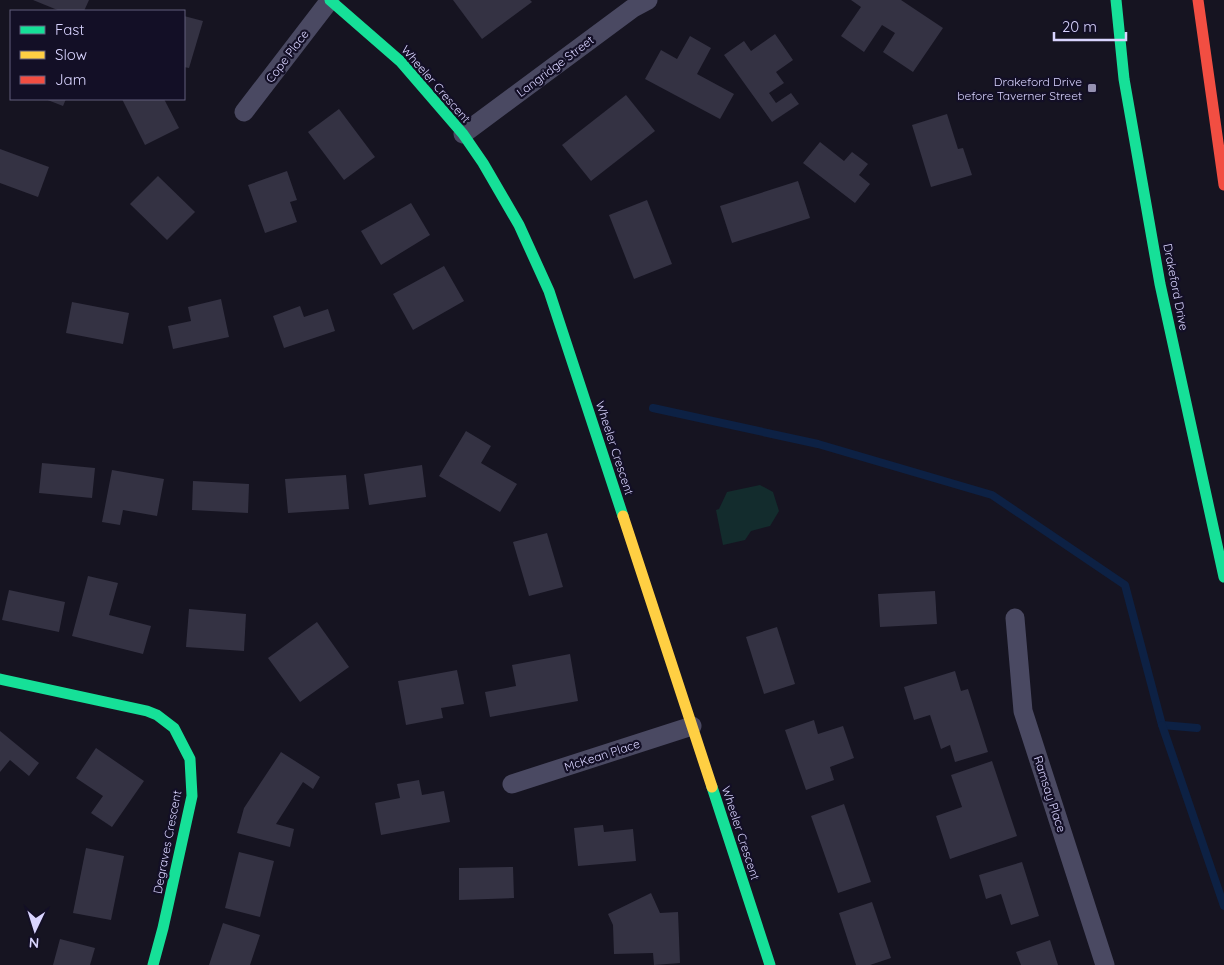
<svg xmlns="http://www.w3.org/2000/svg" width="1224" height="965" viewBox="0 0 1224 965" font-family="Quicksand,sans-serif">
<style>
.green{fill:#132c2d}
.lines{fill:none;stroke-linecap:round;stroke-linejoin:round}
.stream{stroke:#0d2144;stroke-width:8}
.building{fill:#343243}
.street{stroke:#4a4962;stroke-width:19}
.fast{stroke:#16e098;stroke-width:11}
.slow{stroke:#ffcf43;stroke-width:11}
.jam{stroke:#f24e42;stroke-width:11}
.poi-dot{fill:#9591b1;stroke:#130f26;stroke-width:2}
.labels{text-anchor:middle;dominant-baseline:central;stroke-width:4.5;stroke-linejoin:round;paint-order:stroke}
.street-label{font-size:12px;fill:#d9d4ff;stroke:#130f26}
.poi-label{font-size:12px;fill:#d9d4ff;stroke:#130f26;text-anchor:end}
</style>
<rect width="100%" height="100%" fill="#161421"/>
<!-- green -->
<polygon class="green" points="760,485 773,492 779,511 770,526 751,531 745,540 723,545 716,510 719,509 727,492"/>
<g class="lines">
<!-- stream -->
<g class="stream">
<polyline points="653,408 818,444 992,495 1125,585 1162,725 1197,728"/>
<polyline points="1162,725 1224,906"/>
</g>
</g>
<!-- building -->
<g class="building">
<polygon points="33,0 89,0 84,11 60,11"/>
<polygon points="453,0 530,0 532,2 482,39"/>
<polygon points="851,0 901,0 943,28 913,72 883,52 895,33 882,25 864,52 841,36 861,7"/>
<polygon points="184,16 203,21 189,68 184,67"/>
<polygon points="775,34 793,60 776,72 784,83 769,93 776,103 791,93 799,104 772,122 724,55 744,41 751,51"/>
<polygon points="690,36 711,48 697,74 734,94 720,119 645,79 661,50 677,59"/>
<polygon points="626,95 655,131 591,181 562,145"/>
<polygon points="45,99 66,99 63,106"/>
<polygon points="122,99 164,99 179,128 145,145"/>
<polygon points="339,109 375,157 344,180 308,132"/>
<polygon points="947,114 958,149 963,148 972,175 931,187 912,125"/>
<polygon points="820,142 844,161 852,152 868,164 859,175 870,184 855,203 803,163"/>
<polygon points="0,149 49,167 38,197 0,183"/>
<polygon points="287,171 297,200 290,202 297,222 265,233 248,185"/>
<polygon points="158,176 195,212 167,240 130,204"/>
<polygon points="798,181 810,218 732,243 720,206"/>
<polygon points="647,200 672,264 634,279 609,215"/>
<polygon points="411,203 430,235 381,265 361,231"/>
<polygon points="444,266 464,301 413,330 393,294"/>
<polygon points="221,299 229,337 173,349 168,326 191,321 188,307"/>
<polygon points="72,302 129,313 123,344 66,333"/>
<polygon points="300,306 304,317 328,309 335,331 284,348 273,316"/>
<polygon points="466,431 491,446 481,463 517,484 500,512 439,476"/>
<polygon points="42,463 95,468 92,498 39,493"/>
<polygon points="422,465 426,497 369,505 364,474"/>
<polygon points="112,470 164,479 157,516 123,510 120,525 102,522"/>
<polygon points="346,475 349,509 288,513 285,479"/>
<polygon points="193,481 249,484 248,513 192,510"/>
<polygon points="547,533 563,587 529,596 513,542"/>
<polygon points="88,576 118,583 109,615 151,626 143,654 72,636"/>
<polygon points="9,590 65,602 59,632 2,620"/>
<polygon points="935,591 937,624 880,627 878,594"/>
<polygon points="189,609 246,614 244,651 186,647"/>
<polygon points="317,622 349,667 300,702 268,658"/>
<polygon points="777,627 795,684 764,694 746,637"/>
<polygon points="570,654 578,701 490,717 485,692 516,686 512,665"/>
<polygon points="457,670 464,704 441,708 443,718 406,725 398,681"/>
<polygon points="955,671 961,691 968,689 988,752 955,762 950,745 941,749 930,715 914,720 904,687"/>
<polygon points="814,720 818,734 843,726 854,758 830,767 834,780 806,790 785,730"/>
<polygon points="0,731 39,763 29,776 10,760 0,772"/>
<polygon points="96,748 144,781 112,827 91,813 103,796 76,778"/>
<polygon points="281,752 320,777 313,789 303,782 276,824 294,829 290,847 237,833 244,808"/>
<polygon points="992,761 1017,836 950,859 936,816 962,807 951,775"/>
<polygon points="419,780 422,795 444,791 450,822 381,835 375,803 400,798 397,784"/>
<polygon points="844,804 871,882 838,893 811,816"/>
<polygon points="603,825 604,832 633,829 636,861 578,866 574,828"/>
<polygon points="86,848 124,856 111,920 73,913"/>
<polygon points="239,852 274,861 260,917 225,908"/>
<polygon points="1022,862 1039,916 1011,925 1001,894 986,899 979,875"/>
<polygon points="513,867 514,898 459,900 459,868"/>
<polygon points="651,893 660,913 678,912 680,963 654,965 653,953 614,954 613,925 608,914"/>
<polygon points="872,902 891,958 870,965 856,965 839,913"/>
<polygon points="223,923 260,935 250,965 209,965"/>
<polygon points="60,939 95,948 90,965 53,965"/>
<polygon points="1050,940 1058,965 1021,965 1016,952"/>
</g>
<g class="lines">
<!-- street -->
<g class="street">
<polyline points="244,112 330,0"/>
<polyline points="463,134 633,8 648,0"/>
<polyline points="1015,618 1023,711 1105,965"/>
<polyline points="512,784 692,726"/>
</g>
<!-- fast -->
<g class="fast">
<polyline points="330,0 400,61 463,134 483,163 519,225 549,291 623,516"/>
<polyline points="1116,0 1124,79 1160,284 1224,577"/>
<polyline points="0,679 147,711 157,715 174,728 190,759 192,796 163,928 153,965"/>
<polyline points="712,787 770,965"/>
</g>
<!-- slow -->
<polyline class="slow" points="623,516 712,787"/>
<!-- jam -->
<polyline class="jam" points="1198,0 1224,185"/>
</g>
<!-- markers -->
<rect class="poi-dot" x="1087" y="83" width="10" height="10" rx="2.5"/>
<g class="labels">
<!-- street labels -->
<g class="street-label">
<text transform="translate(287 56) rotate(-53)">Cope Place</text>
<text transform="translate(555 66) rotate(-37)">Langridge Street</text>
<text transform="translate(436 84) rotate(49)">Wheeler Crescent</text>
<text transform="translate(1176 287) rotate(79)">Drakeford Drive</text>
<text transform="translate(615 448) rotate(72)">Wheeler Crescent</text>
<text transform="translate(602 755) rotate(-18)">McKean Place</text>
<text transform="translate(1050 794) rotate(72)">Ramsay Place</text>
<text transform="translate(741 833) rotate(72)">Wheeler Crescent</text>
<text transform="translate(167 842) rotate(-79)">Degraves Crescent</text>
</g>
<!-- poi labels -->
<g class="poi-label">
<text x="1082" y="81">Drakeford Drive<tspan x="1082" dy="14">before Taverner Street</tspan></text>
</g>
</g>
<!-- legend -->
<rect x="10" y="10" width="175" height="90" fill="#130f26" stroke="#625e7d"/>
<rect x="20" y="26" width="25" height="8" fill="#16e098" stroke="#625e7d"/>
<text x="55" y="35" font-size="15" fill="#d9d4ff">Fast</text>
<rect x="20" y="51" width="25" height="8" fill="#ffcf43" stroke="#625e7d"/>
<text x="55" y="60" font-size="15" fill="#d9d4ff">Slow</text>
<rect x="20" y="76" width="25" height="8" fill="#f24e42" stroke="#625e7d"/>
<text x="55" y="85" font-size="15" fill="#d9d4ff">Jam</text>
<!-- north arrow -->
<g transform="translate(35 930) rotate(184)" stroke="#130f26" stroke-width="4" paint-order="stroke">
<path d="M0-4L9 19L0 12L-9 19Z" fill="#d9d4ff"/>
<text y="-8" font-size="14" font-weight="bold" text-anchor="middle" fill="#d9d4ff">N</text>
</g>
<!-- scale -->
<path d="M1054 32v8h72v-8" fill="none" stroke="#d9d4ff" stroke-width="2.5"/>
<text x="1062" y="32" font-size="15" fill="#d9d4ff" stroke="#130f26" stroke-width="4" paint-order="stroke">20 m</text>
</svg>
